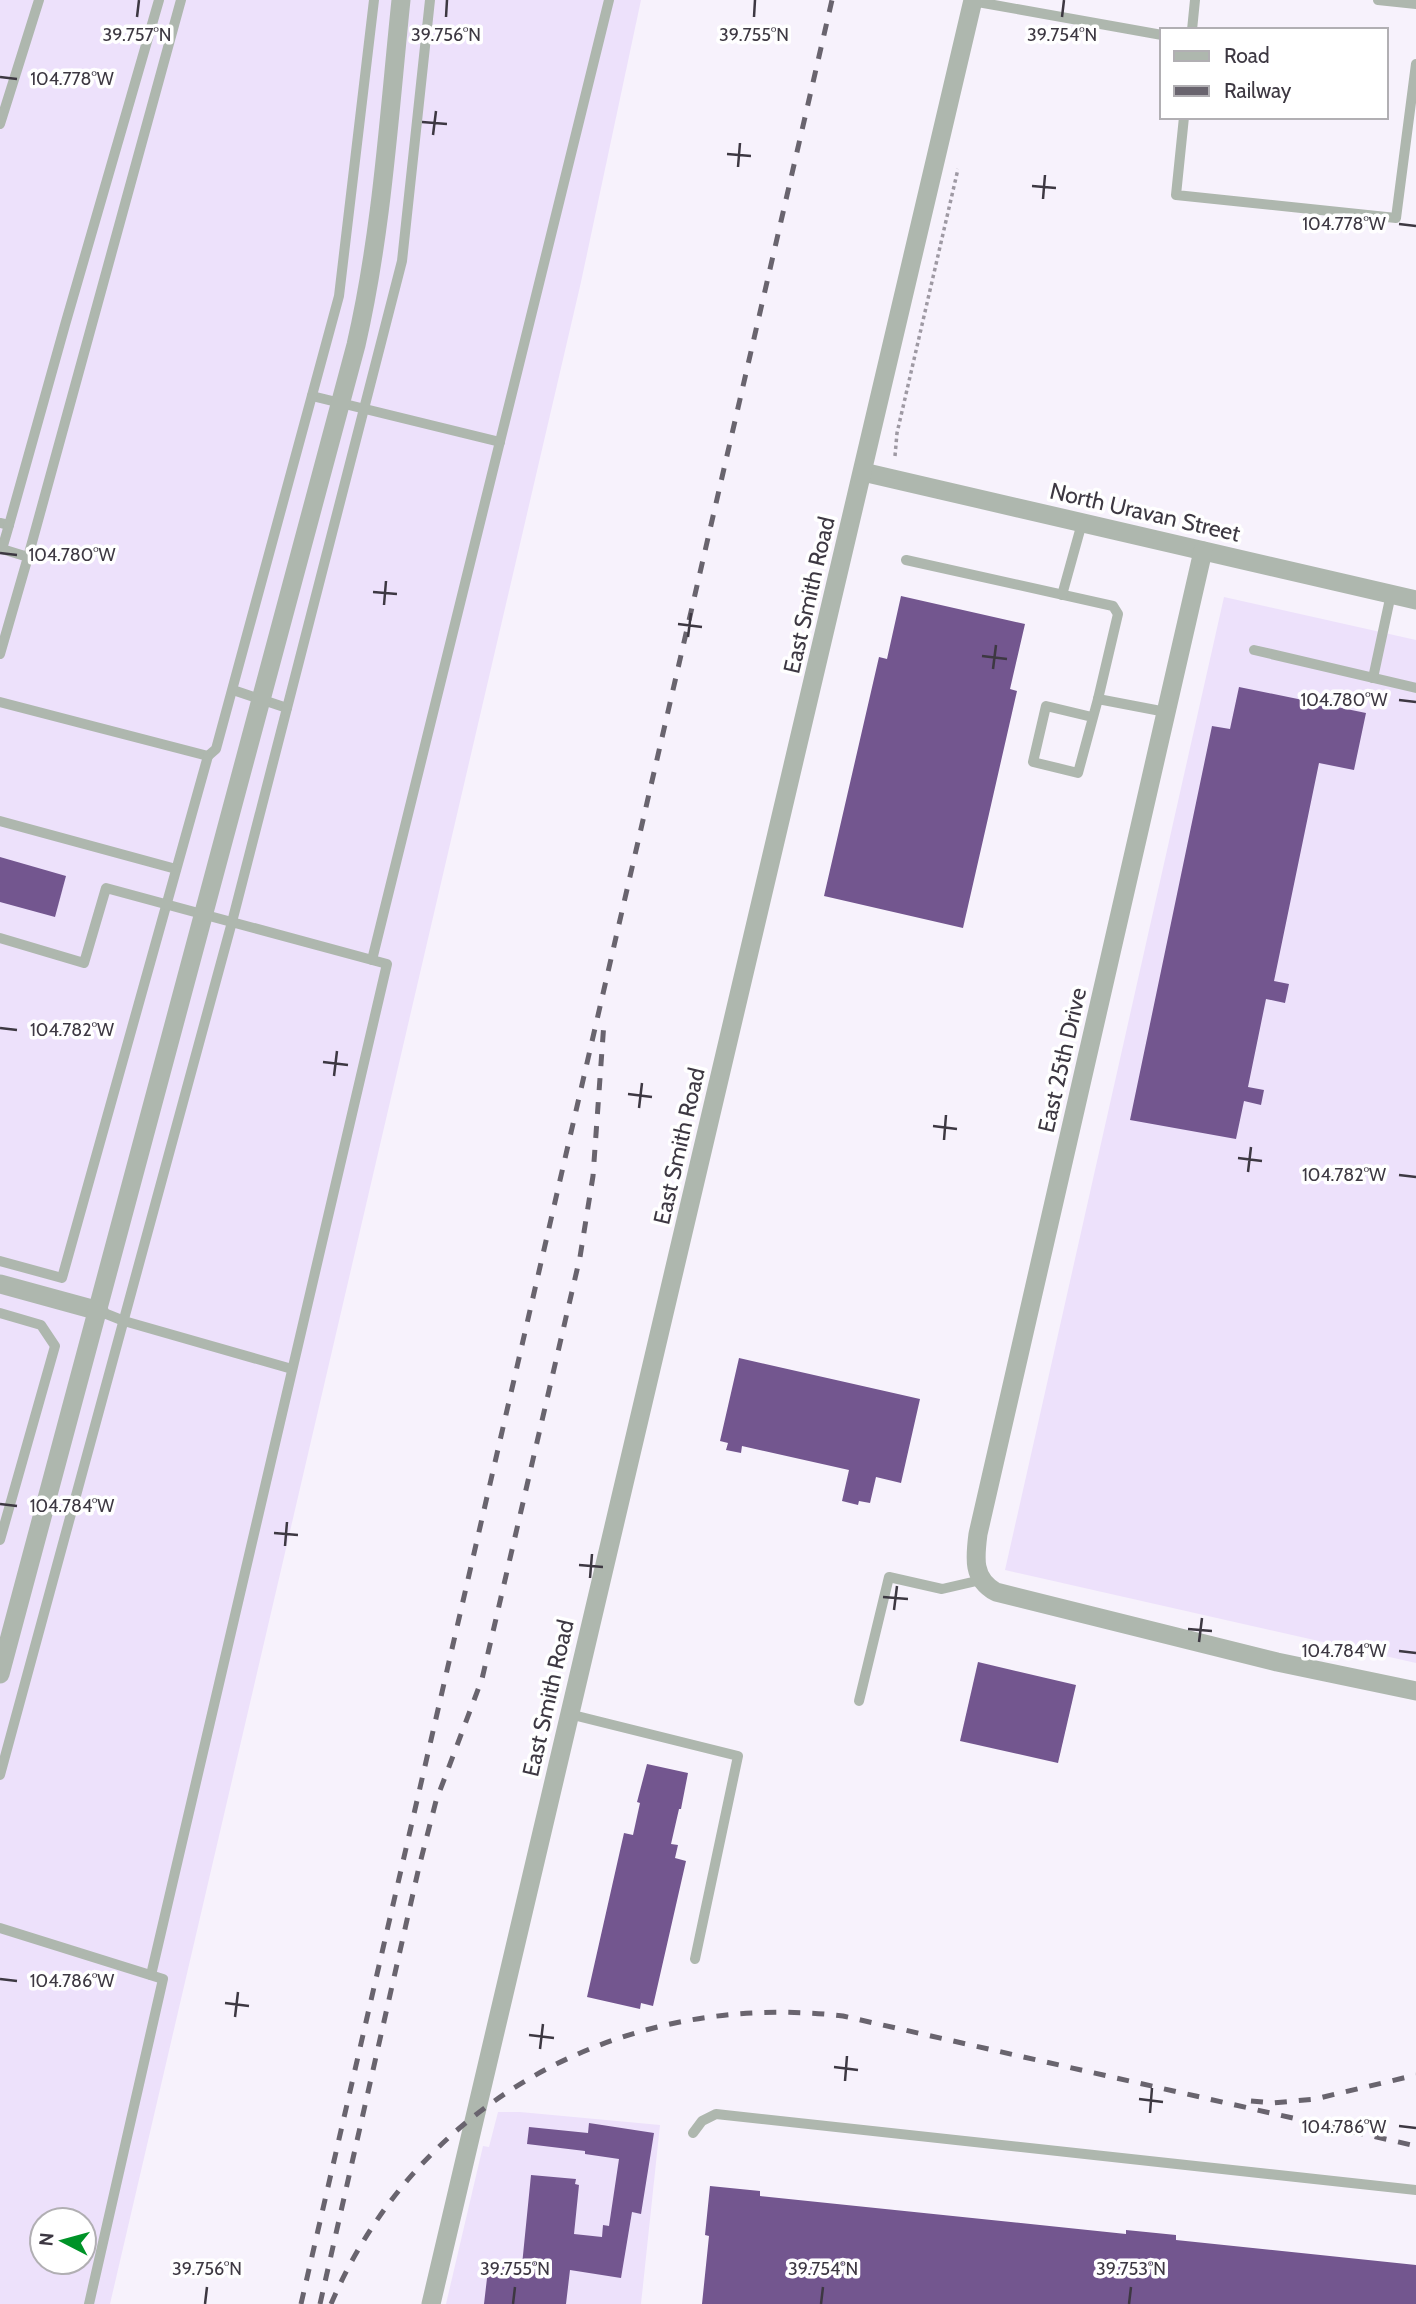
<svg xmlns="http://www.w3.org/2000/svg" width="1416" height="2304" viewBox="0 0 1416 2304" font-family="Cabin,sans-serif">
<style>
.built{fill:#ede1fb;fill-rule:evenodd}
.building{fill:#73568f}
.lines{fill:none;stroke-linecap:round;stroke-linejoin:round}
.path{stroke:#9e99a3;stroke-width:3.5;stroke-dasharray:3.5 3.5;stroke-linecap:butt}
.service{stroke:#aeb7ae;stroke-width:10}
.minor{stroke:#aeb7ae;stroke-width:19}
.tertiary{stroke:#aeb7ae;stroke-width:19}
.rail{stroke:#69646e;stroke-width:5;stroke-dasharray:12 12;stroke-linecap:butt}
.ticks{fill:none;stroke:#3d3842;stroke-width:2.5}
.labels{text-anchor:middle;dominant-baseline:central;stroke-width:7;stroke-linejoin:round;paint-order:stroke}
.street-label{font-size:23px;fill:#3d3842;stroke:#fff}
.ticks-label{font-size:18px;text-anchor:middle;fill:#3d3842;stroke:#fff;stroke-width:7;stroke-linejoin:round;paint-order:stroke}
</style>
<rect width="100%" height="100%" fill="#f7f2fc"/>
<!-- built -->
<g class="built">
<path d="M0 0H641L581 282 110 2304H0ZM42 2220H84V2262H42Z"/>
<polygon points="1224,597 1416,640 1416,1663 1005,1570"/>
<polygon points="498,2112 520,2112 660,2125 641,2304 446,2304 483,2146 489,2147"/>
</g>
<!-- building -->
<g class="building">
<polygon points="901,596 1025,624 1010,689 1017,691 963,928 824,896 879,657 887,659"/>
<polygon points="1239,687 1366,713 1354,770 1319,763 1274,981 1289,984 1285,1003 1266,999 1248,1087 1264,1090 1261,1105 1244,1101 1236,1139 1130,1120 1212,726 1230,729"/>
<polygon points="0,857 66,876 55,917 0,902"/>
<polygon points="739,1358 920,1399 901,1483 876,1477 870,1503 859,1501 858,1505 842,1501 849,1470 742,1446 741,1453 726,1450 728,1443 720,1441"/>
<polygon points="978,1662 1076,1685 1058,1763 960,1741"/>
<polygon points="647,1764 688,1773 681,1809 679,1809 671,1844 678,1845 675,1858 686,1861 653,2006 641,2003 640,2009 587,1997 624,1833 633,1835 640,1803 637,1802"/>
<polygon points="589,2123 654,2133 641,2214 632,2212 621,2278 570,2270 566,2304 484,2304 489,2261 522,2265 531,2175 576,2179 575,2184 579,2185 574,2234 602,2237 603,2225 609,2226 619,2159 585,2154 585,2151 527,2144 529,2127 588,2133"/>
<polygon points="710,2186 760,2191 760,2196 1126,2234 1126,2230 1176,2235 1176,2240 1416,2265 1416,2304 702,2304 709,2236 705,2235"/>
</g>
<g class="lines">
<!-- path -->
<polyline class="path" points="895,456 897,433 958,169"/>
<!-- service -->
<g class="service">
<polyline points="1378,0 1416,4"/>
<polyline points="972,1 1162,35"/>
<polyline points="1192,30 1195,0"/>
<polyline points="1184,117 1176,195 1396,218 1416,64"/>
<polyline points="0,124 39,0"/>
<polyline points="312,396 500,442"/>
<polyline points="0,523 9,525 65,325 159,0"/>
<polyline points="28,557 181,0"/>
<polyline points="906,560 1113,606 1118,614 1098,699"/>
<polyline points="1062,595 1082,523"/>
<polyline points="1254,650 1416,688"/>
<polyline points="0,654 28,557 2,549 9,525"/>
<polyline points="1373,678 1391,594"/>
<polyline points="233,690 287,708"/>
<polyline points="0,702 208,756 62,1278 0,1261"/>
<polyline points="1092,717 1046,706 1033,762 1078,773 1098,699 1166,712"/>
<polyline points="208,756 216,749 339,296 374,0"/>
<polyline points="0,821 176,869"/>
<polyline points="0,938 84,963 106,888 387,964 151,1975"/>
<polyline points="372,960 609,0"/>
<polyline points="99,1311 124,1321 292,1369"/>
<polyline points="0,1313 41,1325 55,1346 0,1540"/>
<polyline points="859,1701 889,1577 942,1589 981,1580"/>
<polyline points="569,1714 738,1756 695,1959"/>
<polyline points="0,1775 232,922 402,261 430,0"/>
<polyline points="0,1928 163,1979 89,2304"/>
<polyline points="693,2133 702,2121 716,2114 1416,2190"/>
</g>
<!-- minor -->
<g class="minor">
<polyline points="863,472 1416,600"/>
<path d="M1203 551 978 1534C975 1557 972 1579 996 1592L1277 1662 1416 1691"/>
<polyline points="0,1284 99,1311"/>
<path d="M0 1674 356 345C382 232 389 115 401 0"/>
</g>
<!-- tertiary -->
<polyline class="tertiary" points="431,2304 973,0"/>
<!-- rail -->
<g class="rail">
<polyline points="1251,2101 1273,2103 1315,2099 1416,2075"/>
<polyline points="301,2304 832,0"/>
<polyline points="320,2304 419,1867 436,1801 482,1679 580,1257 593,1176 604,1022"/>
<path d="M331 2304C418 2100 625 1990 843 2016L1416 2146"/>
</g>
</g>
<!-- ticks -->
<path class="ticks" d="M137 17 139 0M446 17 447 0M754 17 755 0M1062 17 1064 0M0 77 17 79M422 122 447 124M433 135 436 111M727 154 751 156M738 167 740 143M1032 186 1056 188M1043 199 1045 175M1399 224 1416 226M0 553 17 555M373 592 397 594M384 605 386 581M678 624 702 627M688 637 691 613M982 656 1007 659M993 669 996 645M1399 700 1416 702M0 1028 17 1030M323 1062 348 1065M334 1076 337 1051M628 1094 652 1097M639 1108 642 1083M933 1126 957 1129M944 1140 946 1115M1238 1158 1262 1161M1248 1172 1251 1147M1399 1175 1416 1177M0 1504 17 1506M274 1533 298 1535M285 1546 287 1522M579 1565 603 1567M590 1578 592 1554M883 1597 908 1599M894 1610 897 1586M1188 1629 1212 1631M1199 1642 1202 1618M1399 1651 1416 1653M0 1979 17 1981M225 2003 249 2006M235 2017 238 1992M529 2035 554 2038M540 2049 543 2024M834 2067 858 2070M845 2081 847 2056M1139 2099 1163 2102M1150 2113 1152 2088M1399 2126 1416 2128M205 2304 207 2287M513 2304 515 2287M821 2304 823 2287M1129 2304 1131 2287"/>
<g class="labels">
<!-- street labels -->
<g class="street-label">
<text transform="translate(1145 512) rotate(13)">North Uravan Street</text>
<text transform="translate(809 595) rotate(-77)">East Smith Road</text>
<text transform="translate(1062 1060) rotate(-77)">East 25th Drive</text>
<text transform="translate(679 1146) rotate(-77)">East Smith Road</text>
<text transform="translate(548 1698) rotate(-77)">East Smith Road</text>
</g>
</g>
<g class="ticks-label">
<text x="137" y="41">39.757°N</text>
<text x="446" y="41">39.756°N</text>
<text x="754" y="41">39.755°N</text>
<text x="1062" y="41">39.754°N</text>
<text x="72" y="85">104.778°W</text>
<text x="1344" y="230">104.778°W</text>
<text x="72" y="561">104.780°W</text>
<text x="1344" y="706">104.780°W</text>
<text x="72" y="1036">104.782°W</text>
<text x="1344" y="1181">104.782°W</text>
<text x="72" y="1512">104.784°W</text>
<text x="1344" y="1657">104.784°W</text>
<text x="72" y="1987">104.786°W</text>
<text x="1344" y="2133">104.786°W</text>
<text x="207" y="2275">39.756°N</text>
<text x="515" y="2275">39.755°N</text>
<text x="823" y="2275">39.754°N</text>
<text x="1131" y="2275">39.753°N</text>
</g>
<!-- legend -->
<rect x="1160" y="28" width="228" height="91" fill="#ffffff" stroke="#b1afb3" stroke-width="2"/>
<rect x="1174" y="51" width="35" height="10" fill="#aeb7ae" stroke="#b1afb3" stroke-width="2"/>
<text x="1224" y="63" font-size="21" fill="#3d3842">Road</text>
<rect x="1174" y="86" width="35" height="10" fill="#69646e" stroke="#b1afb3" stroke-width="2"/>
<text x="1224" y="98" font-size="21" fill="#3d3842">Railway</text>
<!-- north arrow -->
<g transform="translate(63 2241) rotate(276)"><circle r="33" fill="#ffffff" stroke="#b1afb3" stroke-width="2"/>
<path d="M0-5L12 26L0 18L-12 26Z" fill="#009328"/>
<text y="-10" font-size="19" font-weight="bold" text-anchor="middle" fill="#3d3842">N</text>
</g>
</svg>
